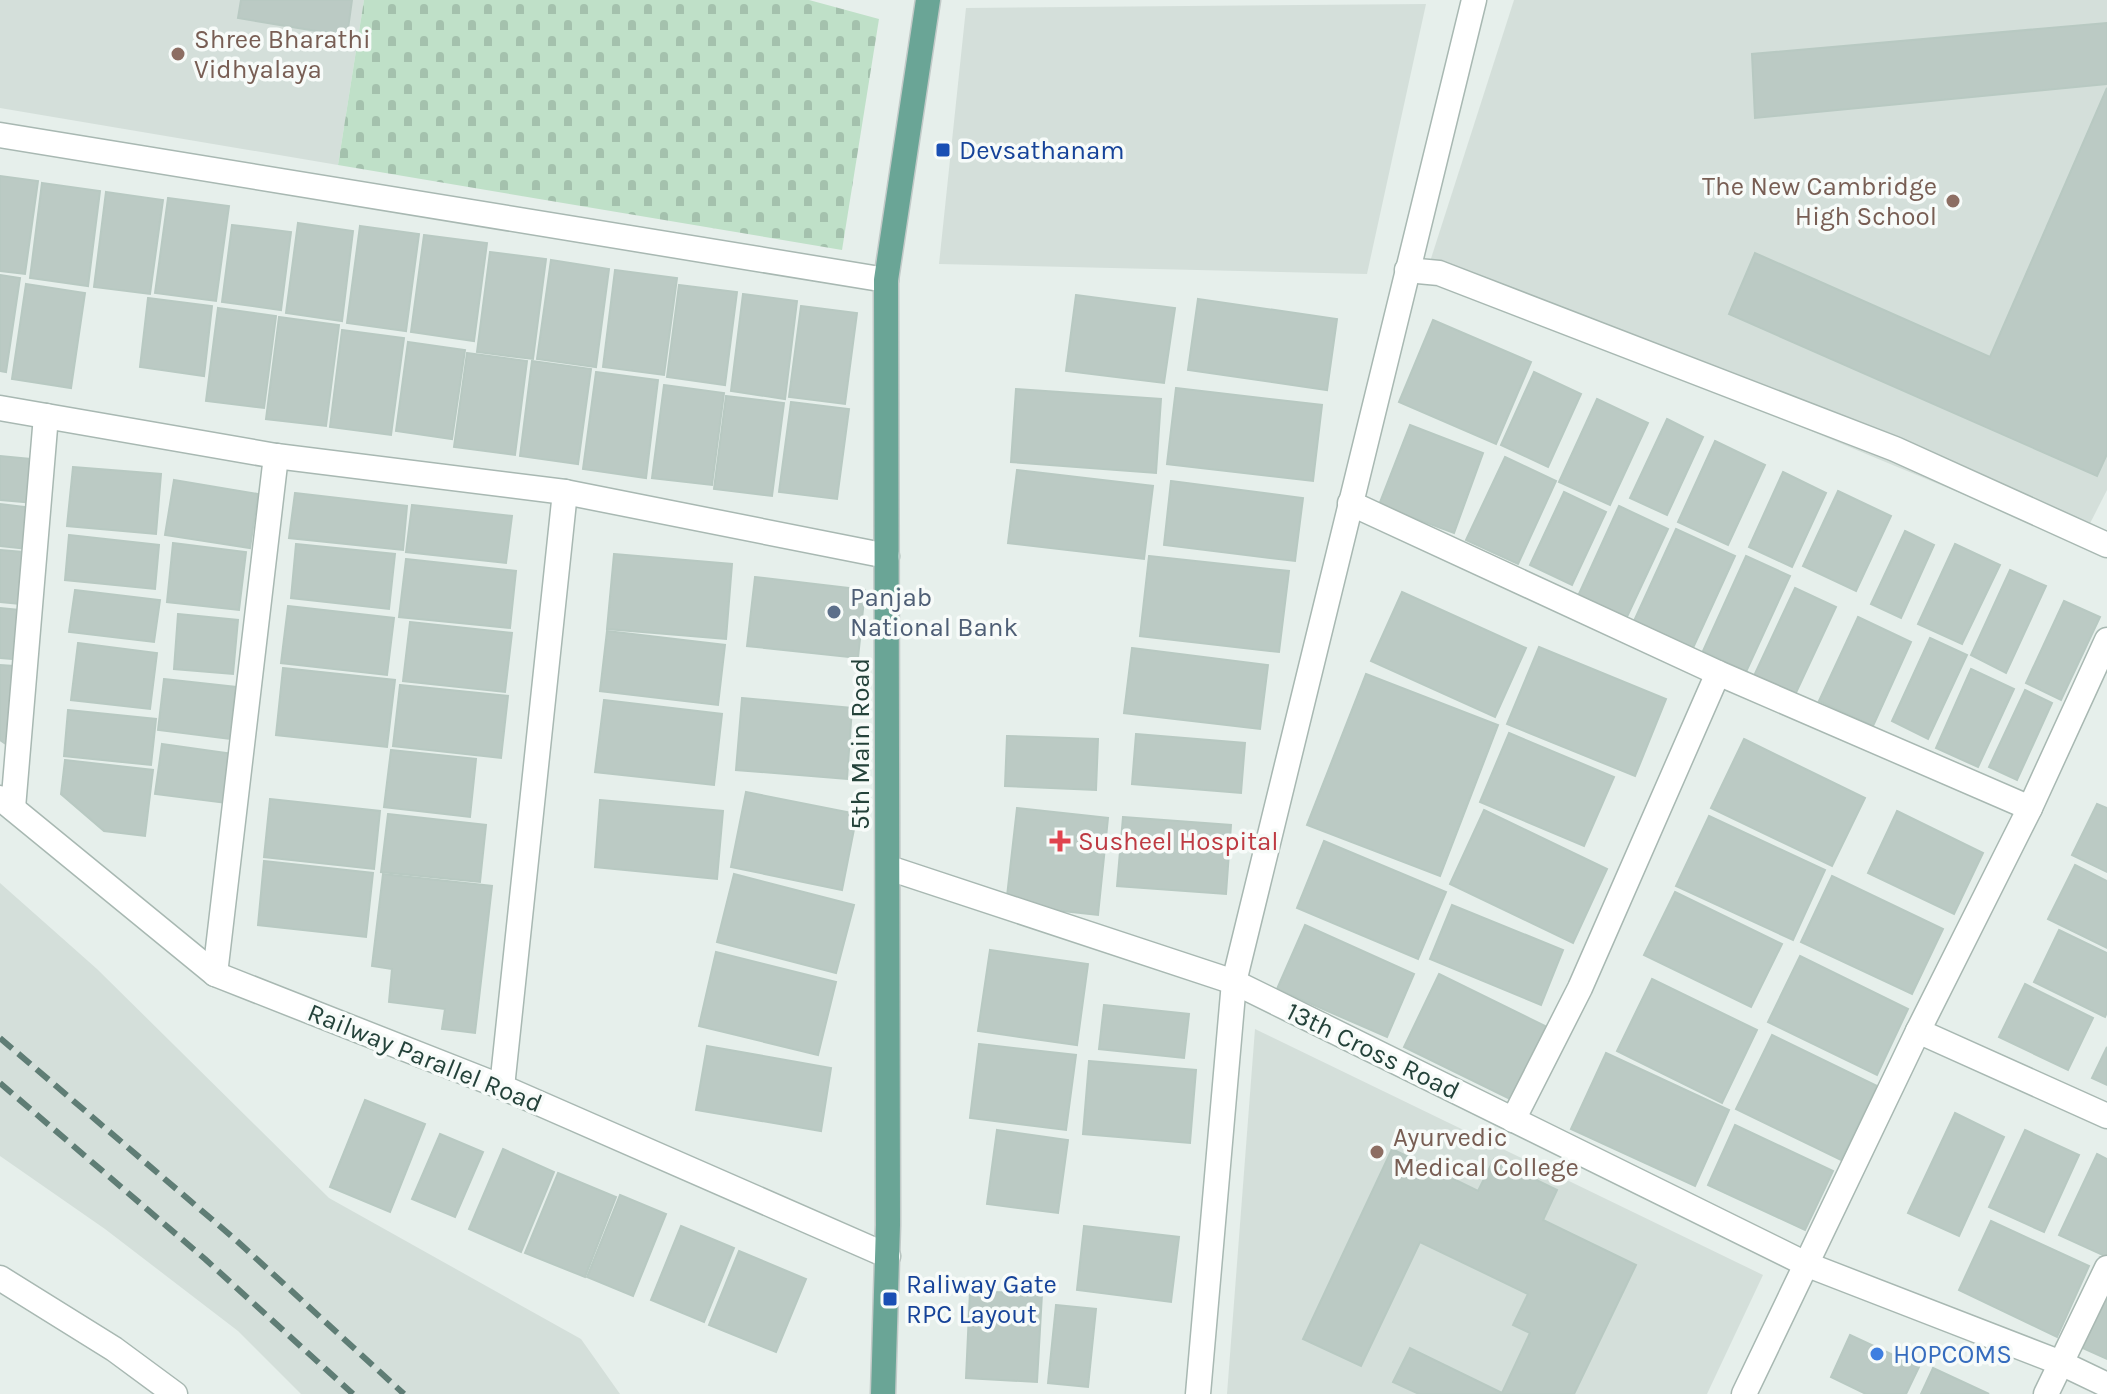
<svg xmlns="http://www.w3.org/2000/svg" width="2107" height="1394" viewBox="0 0 2107 1394" font-family="Karla,sans-serif">
<style>
.built{fill:#d4dfda}
.cemetery{fill:url(#cemetery-stones)}
.building{fill:#bbcac4;stroke:#b8c9c2;stroke-width:2}
.lines{fill:none;stroke-linecap:round;stroke-linejoin:round}
.minor-casing{stroke:#a8b8b2;stroke-width:27}
.major-casing{stroke:#c2cac8;stroke-width:27}
.minor{stroke:#fff;stroke-width:24}
.major{stroke:#6aa596;stroke-width:24}
.rail{stroke:#5f7d75;stroke-width:6;stroke-dasharray:16 8;stroke-linecap:butt}
.education-dot{fill:#8d6e63;stroke:#f7fbf9;stroke-width:3}
.transit-dot{fill:#1a4fb4;stroke:#f7fbf9;stroke-width:3}
.service-dot{fill:#5c6f8a;stroke:#f7fbf9;stroke-width:3}
.health-dot{fill:#e0444e;stroke:#f7fbf9;stroke-width:3}
.shop-dot{fill:#3f7fe0;stroke:#f7fbf9;stroke-width:3}
.labels{text-anchor:middle;dominant-baseline:central;stroke-width:7;stroke-linejoin:round;paint-order:stroke}
.education-label{font-size:26px;fill:#785e54;stroke:#f7fbf9;text-anchor:start}
.transit-label{font-size:26px;fill:#164399;stroke:#f7fbf9;text-anchor:start}
.service-label{font-size:26px;fill:#4e5e75;stroke:#f7fbf9;text-anchor:start}
.street-label{font-size:26px;fill:#24423a;stroke:#f7fbf9}
.health-label{font-size:26px;fill:#be3a42;stroke:#f7fbf9;text-anchor:start}
.shop-label{font-size:26px;fill:#366cbe;stroke:#f7fbf9;text-anchor:start}
</style>
<defs>
<pattern id="cemetery-stones" width="16" height="16" patternUnits="userSpaceOnUse" patternTransform="scale(2)"><rect width="16" height="16" fill="#bfe0c8"/><path d="M2 7V4a2 2 0 0 1 4 0v3zM10 15v-3a2 2 0 0 1 4 0v3z" fill="#a4c1ad"/></pattern>
</defs>
<rect width="100%" height="100%" fill="#e6efeb"/>
<!-- built -->
<g class="built">
<polygon points="0,0 364,0 338,165 0,108"/>
<polygon points="1514,0 2107,0 2107,490 2080,543 1427,271"/>
<polygon points="1426,4 1367,274 939,264 966,8"/>
<polygon points="0,883 97,969 329,1198 581,1339 620,1394 301,1394 238,1331 105,1229 0,1156"/>
<polygon points="1255,1029 1763,1275 1707,1394 1227,1394"/>
</g>
<!-- cemetery -->
<polygon class="cemetery" points="364,0 809,0 879,19 842,250 338,165"/>
<!-- building -->
<g class="building">
<polygon points="241,0 352,0 347,36 238,18"/>
<polygon points="2107,23 2107,84 1755,118 1752,54"/>
<polygon points="2107,88 2107,454 2097,476 1729,314 1755,253 1990,357"/>
<polygon points="0,176 38,181 25,274 0,271"/>
<polygon points="42,183 100,191 88,286 30,278"/>
<polygon points="106,192 163,200 150,294 94,287"/>
<polygon points="168,198 229,206 216,301 155,293"/>
<polygon points="298,223 353,231 342,321 286,313"/>
<polygon points="232,225 291,232 281,310 222,302"/>
<polygon points="360,226 419,234 406,331 347,323"/>
<polygon points="424,235 487,243 474,341 411,332"/>
<polygon points="490,252 546,259 533,359 477,352"/>
<polygon points="551,260 609,269 596,367 537,359"/>
<polygon points="615,270 677,278 664,375 603,367"/>
<polygon points="0,275 20,278 6,372 0,371"/>
<polygon points="26,284 85,293 71,388 12,379"/>
<polygon points="679,285 737,292 725,385 667,377"/>
<polygon points="743,294 797,301 785,399 731,391"/>
<polygon points="1076,295 1175,308 1164,383 1066,371"/>
<polygon points="148,298 212,306 204,376 140,367"/>
<polygon points="1198,299 1337,319 1327,390 1188,370"/>
<polygon points="801,306 857,313 845,404 789,397"/>
<polygon points="218,308 276,316 264,408 206,401"/>
<polygon points="279,317 339,325 326,426 266,419"/>
<polygon points="1433,320 1531,362 1496,444 1399,402"/>
<polygon points="342,330 404,338 391,435 330,427"/>
<polygon points="408,342 465,350 452,439 396,431"/>
<polygon points="467,353 527,361 515,455 454,447"/>
<polygon points="532,361 591,369 578,464 520,456"/>
<polygon points="596,372 658,380 646,478 583,469"/>
<polygon points="1534,372 1581,394 1548,467 1501,445"/>
<polygon points="664,385 724,393 712,485 652,478"/>
<polygon points="1176,388 1322,405 1313,481 1167,464"/>
<polygon points="1016,389 1161,399 1156,473 1011,462"/>
<polygon points="726,396 784,403 772,496 714,489"/>
<polygon points="1597,399 1648,423 1610,505 1559,482"/>
<polygon points="791,402 849,409 837,499 779,492"/>
<polygon points="1667,419 1703,437 1667,515 1630,498"/>
<polygon points="1410,425 1483,453 1454,533 1379,505"/>
<polygon points="1715,441 1765,465 1728,545 1678,522"/>
<polygon points="0,456 51,461 46,504 0,500"/>
<polygon points="1505,457 1556,481 1518,564 1466,540"/>
<polygon points="73,467 161,474 156,534 67,526"/>
<polygon points="1017,470 1153,486 1144,559 1008,543"/>
<polygon points="1783,472 1826,493 1792,567 1749,547"/>
<polygon points="174,480 258,494 250,548 165,535"/>
<polygon points="1171,481 1303,498 1295,561 1164,545"/>
<polygon points="1838,491 1891,516 1856,591 1803,566"/>
<polygon points="1564,492 1606,512 1572,585 1530,565"/>
<polygon points="295,493 407,506 403,550 289,538"/>
<polygon points="0,504 42,509 37,550 0,546"/>
<polygon points="412,505 512,516 506,563 406,552"/>
<polygon points="1619,506 1668,529 1626,619 1578,596"/>
<polygon points="1676,529 1735,556 1693,648 1634,621"/>
<polygon points="1905,531 1934,545 1901,618 1871,604"/>
<polygon points="69,535 159,545 155,589 65,580"/>
<polygon points="173,543 246,552 239,610 167,602"/>
<polygon points="296,544 395,554 389,609 291,598"/>
<polygon points="1955,544 2000,565 1962,644 1918,624"/>
<polygon points="0,550 35,553 30,605 0,602"/>
<polygon points="614,554 732,564 726,639 607,629"/>
<polygon points="1149,556 1289,571 1279,652 1140,636"/>
<polygon points="1746,556 1790,576 1746,672 1703,651"/>
<polygon points="406,559 516,571 510,628 399,617"/>
<polygon points="2010,570 2046,586 2006,673 1971,655"/>
<polygon points="755,577 865,590 858,658 747,646"/>
<polygon points="1795,588 1836,607 1794,697 1753,678"/>
<polygon points="75,590 160,600 154,642 69,632"/>
<polygon points="1402,592 1526,648 1495,717 1371,661"/>
<polygon points="2064,601 2100,617 2061,700 2026,683"/>
<polygon points="288,606 394,618 387,675 281,663"/>
<polygon points="0,608 29,611 24,660 0,658"/>
<polygon points="178,614 238,620 233,674 174,669"/>
<polygon points="1858,617 1911,642 1873,726 1819,701"/>
<polygon points="410,622 512,633 505,692 403,681"/>
<polygon points="607,631 725,645 718,705 600,691"/>
<polygon points="1930,638 1967,655 1928,739 1892,721"/>
<polygon points="78,643 157,653 150,709 71,700"/>
<polygon points="1539,647 1666,699 1635,776 1507,724"/>
<polygon points="1132,648 1268,665 1260,729 1124,713"/>
<polygon points="0,665 28,667 19,753 0,740"/>
<polygon points="283,668 395,680 387,747 276,735"/>
<polygon points="1971,669 2014,689 1978,767 1936,748"/>
<polygon points="1366,674 1498,725 1440,876 1307,825"/>
<polygon points="164,679 236,687 230,739 158,730"/>
<polygon points="400,685 508,696 501,758 393,746"/>
<polygon points="2025,690 2052,703 2017,780 1989,767"/>
<polygon points="742,698 852,708 847,779 736,770"/>
<polygon points="604,700 722,714 714,785 595,772"/>
<polygon points="68,710 156,719 151,765 64,756"/>
<polygon points="1509,733 1614,777 1584,846 1480,802"/>
<polygon points="1136,734 1245,743 1241,793 1132,784"/>
<polygon points="1007,736 1098,739 1096,790 1005,786"/>
<polygon points="1744,739 1865,798 1832,866 1711,808"/>
<polygon points="162,744 241,755 234,804 155,794"/>
<polygon points="391,750 476,759 470,817 384,807"/>
<polygon points="65,760 153,770 145,836 104,831 61,794"/>
<polygon points="746,792 857,814 842,890 731,867"/>
<polygon points="270,799 380,811 374,869 264,857"/>
<polygon points="600,800 723,811 717,879 595,867"/>
<polygon points="2097,804 2107,808 2107,872 2072,855"/>
<polygon points="1017,808 1108,818 1098,915 1006,905"/>
<polygon points="1484,810 1607,869 1573,943 1450,884"/>
<polygon points="1897,811 1983,853 1954,914 1868,873"/>
<polygon points="388,814 486,825 480,882 381,872"/>
<polygon points="1709,816 1825,870 1793,940 1676,886"/>
<polygon points="1123,817 1231,825 1226,894 1117,886"/>
<polygon points="1324,841 1446,892 1418,959 1297,908"/>
<polygon points="264,861 373,873 366,937 258,925"/>
<polygon points="2075,865 2107,881 2107,948 2048,919"/>
<polygon points="383,874 492,886 475,1033 442,1029 445,1009 389,1002 392,969 372,966"/>
<polygon points="734,874 854,905 836,973 717,942"/>
<polygon points="1832,876 1943,929 1912,994 1801,942"/>
<polygon points="1675,892 1782,944 1751,1007 1644,955"/>
<polygon points="1452,905 1563,950 1541,1005 1430,959"/>
<polygon points="1305,925 1414,974 1387,1037 1277,989"/>
<polygon points="2059,930 2107,953 2107,1012 2105,1017 2034,982"/>
<polygon points="990,950 1088,964 1077,1045 978,1031"/>
<polygon points="716,952 836,982 818,1055 699,1026"/>
<polygon points="1800,956 1908,1009 1877,1075 1768,1022"/>
<polygon points="1439,974 1547,1027 1512,1100 1404,1047"/>
<polygon points="1652,979 1757,1030 1722,1103 1617,1051"/>
<polygon points="2025,984 2093,1018 2068,1070 1999,1037"/>
<polygon points="1104,1005 1189,1014 1184,1058 1099,1049"/>
<polygon points="1772,1035 1877,1086 1841,1160 1736,1109"/>
<polygon points="979,1044 1076,1055 1066,1130 970,1118"/>
<polygon points="707,1046 831,1068 821,1131 696,1110"/>
<polygon points="2107,1047 2107,1085 2092,1078"/>
<polygon points="1606,1053 1729,1110 1695,1186 1571,1129"/>
<polygon points="1089,1061 1196,1070 1190,1143 1083,1134"/>
<polygon points="365,1100 425,1124 390,1212 330,1187"/>
<polygon points="1955,1113 2004,1137 1959,1236 1908,1213"/>
<polygon points="1735,1125 1833,1171 1805,1230 1708,1185"/>
<polygon points="997,1130 1068,1140 1058,1213 987,1204"/>
<polygon points="2025,1130 2079,1155 2044,1232 1989,1207"/>
<polygon points="440,1134 483,1152 455,1217 412,1199"/>
<polygon points="503,1149 554,1172 521,1252 469,1229"/>
<polygon points="1392,1149 1478,1191 1494,1159 1557,1190 1543,1220 1636,1265 1574,1394 1419,1394 1393,1382 1410,1348 1502,1393 1530,1333 1513,1325 1528,1294 1420,1242 1361,1366 1303,1339"/>
<polygon points="2097,1154 2107,1159 2107,1257 2059,1235"/>
<polygon points="558,1173 616,1197 585,1277 525,1253"/>
<polygon points="620,1195 666,1214 633,1296 587,1277"/>
<polygon points="1991,1221 2089,1266 2057,1337 1959,1290"/>
<polygon points="681,1226 734,1248 704,1322 651,1300"/>
<polygon points="1084,1226 1179,1237 1171,1302 1077,1290"/>
<polygon points="739,1251 806,1279 776,1352 709,1325"/>
<polygon points="2107,1277 2107,1359 2076,1345"/>
<polygon points="970,1291 1042,1294 1037,1382 966,1378"/>
<polygon points="1056,1305 1096,1309 1088,1387 1048,1383"/>
<polygon points="1850,1335 1919,1367 1906,1394 1866,1394 1831,1377"/>
<polygon points="1933,1368 1989,1394 1921,1394"/>
</g>
<g class="lines">
<!-- minor casing -->
<g class="minor-casing">
<g id="minor">
<polyline points="0,135 886,280"/>
<polyline points="1407,270 1439,273 1895,449 2107,545"/>
<polyline points="0,408 276,456 565,492 887,556"/>
<polyline points="1350,503 1718,673 2030,808"/>
<polyline points="0,798 215,974 502,1087 888,1256"/>
<polyline points="13,808 46,416"/>
<polyline points="889,868 1234,982 1808,1265 2061,1363 2107,1385"/>
<polyline points="215,974 276,456"/>
<polyline points="1918,1031 2107,1116"/>
<polyline points="502,1087 565,492"/>
<polyline points="1513,1120 1580,988 1718,673"/>
<polyline points="0,1278 114,1349 175,1394"/>
<polyline points="1198,1394 1234,982 1474,0"/>
<polyline points="1744,1394 1918,1031 2030,808 2107,640"/>
<polyline points="2046,1394 2107,1268"/>
</g>
</g>
<!-- major casing -->
<g class="major-casing">
<polyline id="major" points="883,1394 888,1225 886,280 928,0"/>
</g>
<!-- minor -->
<use href="#minor" class="minor"/>
<!-- major -->
<use href="#major" class="major"/>
<!-- rail -->
<g class="rail">
<polyline points="0,1038 236,1240 404,1394"/>
<polyline points="0,1083 205,1259 353,1394"/>
</g>
</g>
<!-- markers -->
<g class="education-dot">
<circle cx="178" cy="54" r="8"/>
<circle cx="1953" cy="201" r="8"/>
<circle cx="1377" cy="1152" r="8"/>
</g>
<g class="transit-dot">
<rect x="935" y="142" width="16" height="16" rx="4"/>
<rect x="882" y="1291" width="16" height="16" rx="4"/>
</g>
<circle class="service-dot" cx="834" cy="612" r="8"/>
<path class="health-dot" d="M1056 829h8v8h8v8h-8v8h-8v-8h-8v-8h8z"/>
<circle class="shop-dot" cx="1877" cy="1354" r="8"/>
<g class="labels">
<!-- education labels -->
<g class="education-label">
<text x="194" y="39">Shree Bharathi<tspan x="194" dy="30">Vidhyalaya</tspan></text>
<text x="1937" y="186" text-anchor="end">The New Cambridge<tspan x="1937" dy="30">High School</tspan></text>
<text x="1393" y="1137">Ayurvedic<tspan x="1393" dy="30">Medical College</tspan></text>
</g>
<!-- transit labels -->
<g class="transit-label">
<text x="959" y="150">Devsathanam</text>
<text x="906" y="1284">Raliway Gate<tspan x="906" dy="30">RPC Layout</tspan></text>
</g>
<!-- service labels -->
<g class="service-label">
<text x="850" y="597">Panjab<tspan x="850" dy="30">National Bank</tspan></text>
</g>
<!-- street labels -->
<g class="street-label">
<text transform="translate(860 744) rotate(-90)">5th Main Road</text>
<text transform="translate(1373 1051) rotate(26)">13th Cross Road</text>
<text transform="translate(425 1058) rotate(22)">Railway Parallel Road</text>
</g>
<!-- health labels -->
<g class="health-label">
<text x="1078" y="841">Susheel Hospital</text>
</g>
<!-- shop labels -->
<g class="shop-label">
<text x="1893" y="1354">HOPCOMS</text>
</g>
</g>
</svg>
